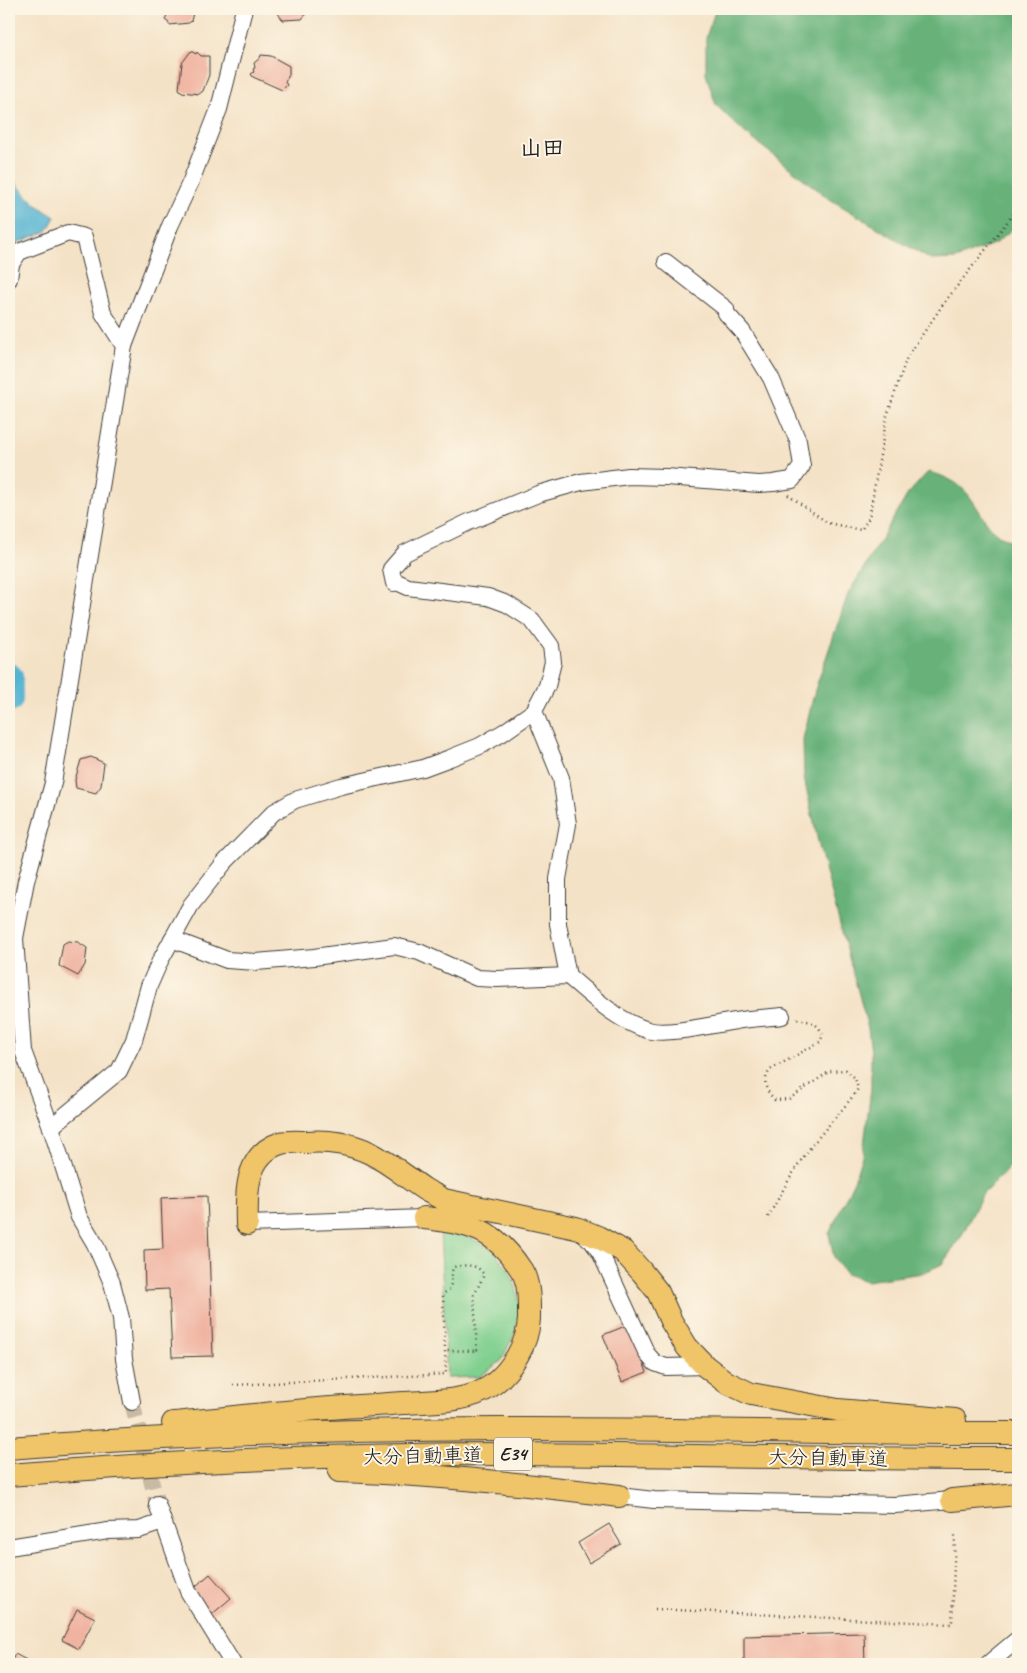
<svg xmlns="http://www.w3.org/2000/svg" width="1027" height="1673" viewBox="0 0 1027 1673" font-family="Caveat,'Klee One',sans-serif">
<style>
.green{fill:#80d090;stroke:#4e7656}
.forest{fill:#68b27a;stroke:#42674b}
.water{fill:#53b3d2;stroke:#386877}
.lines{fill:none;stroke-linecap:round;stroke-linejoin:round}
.river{stroke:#53b3d2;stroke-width:28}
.building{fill:#f0b3a0}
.minor-tunnel{stroke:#c9baa4;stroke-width:16;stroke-dasharray:16 8;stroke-linecap:butt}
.minor-casing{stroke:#3c3a36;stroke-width:18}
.highway-casing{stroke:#3c3a36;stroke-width:24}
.path{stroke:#3c3a36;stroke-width:2.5;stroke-dasharray:1 4;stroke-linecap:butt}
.minor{stroke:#fff;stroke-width:16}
.highway{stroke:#f0c469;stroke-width:22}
.labels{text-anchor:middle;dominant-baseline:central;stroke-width:4;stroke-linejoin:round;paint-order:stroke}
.shield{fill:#fcf5e5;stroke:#5f5d58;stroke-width:1}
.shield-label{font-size:19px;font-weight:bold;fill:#1c1c1c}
.street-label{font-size:20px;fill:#1c1c1c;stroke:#fcf5e5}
.quarter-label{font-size:22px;font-weight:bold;fill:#1c1c1c;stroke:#fcf5e5}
</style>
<rect width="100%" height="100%" fill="#fcf5e5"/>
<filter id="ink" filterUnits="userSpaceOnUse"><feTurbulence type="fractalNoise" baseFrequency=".02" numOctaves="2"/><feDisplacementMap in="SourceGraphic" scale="10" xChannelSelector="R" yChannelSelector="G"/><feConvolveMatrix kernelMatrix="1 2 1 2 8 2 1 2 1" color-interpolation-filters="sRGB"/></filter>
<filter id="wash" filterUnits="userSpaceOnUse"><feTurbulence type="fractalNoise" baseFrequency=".0096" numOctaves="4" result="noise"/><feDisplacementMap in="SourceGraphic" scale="20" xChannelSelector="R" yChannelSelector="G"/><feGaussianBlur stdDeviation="1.12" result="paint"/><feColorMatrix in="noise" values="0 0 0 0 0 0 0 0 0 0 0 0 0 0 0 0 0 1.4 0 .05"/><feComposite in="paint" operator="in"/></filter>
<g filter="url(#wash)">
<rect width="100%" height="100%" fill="#f4e2c6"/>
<!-- green -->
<polygon class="green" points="440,1229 466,1235 494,1251 508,1269 516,1287 520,1309 515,1333 501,1361 479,1377 447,1378"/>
<!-- forest -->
<g class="forest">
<polygon points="716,9 1018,9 1018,224 996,243 956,259 931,260 828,198 745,133 716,105 706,74 706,37"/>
<path d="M928 472C941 475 954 480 963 489 981 506 989 542 1018 541V1156L1008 1169 982 1195 961 1237 942 1264 923 1273 866 1281 846 1274 834 1258 829 1234 854 1181 863 1153 871 1089V1052L868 1028 819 846 804 778 803 739 815 690 848 594 908 494Z"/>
</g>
<!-- water -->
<path class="water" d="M9 173C23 193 33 204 55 217L47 231 9 246Z"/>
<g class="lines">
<!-- river -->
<polyline class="river" points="9,677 9,699"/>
</g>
<g id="blocks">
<!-- building -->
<g class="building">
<polygon points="169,9 194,9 191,21 189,23 169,25 169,23 165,20"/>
<polygon points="278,9 305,9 306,14 302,19 283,20 279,15"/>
<polygon points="191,51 196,54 197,52 201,56 209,56 209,75 203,91 199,94 182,92 179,89 182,63"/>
<polygon points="261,55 271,56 289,66 289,75 285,82 287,85 282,90 253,77 251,74 254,72 253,69 255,68 254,63 260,58"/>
<polygon points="91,757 104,763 101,786 96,793 76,788 75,780 81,760"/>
<polygon points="68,941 78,942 87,948 85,965 78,976 59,966 63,944"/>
<polygon points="207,1196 213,1356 172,1357 169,1289 145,1290 144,1250 163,1249 161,1198"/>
<polygon points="640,1320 635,1343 647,1372 622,1382 603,1335"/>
<polygon points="609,1524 621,1544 589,1563 578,1543"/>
<polygon points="210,1574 231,1598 210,1616 189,1592"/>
<polygon points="77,1609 95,1618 79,1649 62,1640"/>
<polygon points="864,1633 865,1664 744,1664 744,1636"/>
<polygon points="15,1654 34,1664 10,1664"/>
</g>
</g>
</g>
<g filter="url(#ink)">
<use href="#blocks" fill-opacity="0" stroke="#3c3a36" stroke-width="1"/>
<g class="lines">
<!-- minor-tunnel -->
<polyline class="minor-tunnel" points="132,1402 157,1504"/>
<!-- minor casing -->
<g class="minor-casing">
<g id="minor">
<polyline points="9,279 11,264 19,252 68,233 84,237 103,313 124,346"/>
<polyline points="534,711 561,778 568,824 558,879 558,924 568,976"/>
<path d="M172 939 227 960 256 962 314 957 394 946 419 952 477 978 497 979 568 976C592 996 617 1021 648 1030 667 1036 714 1024 736 1021 751 1018 767 1018 782 1016"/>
<polyline points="51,1127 119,1071 134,1040 149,986 160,961 191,905 224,863 274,812 295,800 341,786 423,768 450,758 480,746 504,732 534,711 547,686 553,662 551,646 532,620 507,604 488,597 408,587 397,582 394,583 391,569 405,553 469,522 538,494 581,482 629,476 666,477 759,484 773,483 792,480 802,466 798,441 771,378 742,331 726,313 726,309 666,262"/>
<polyline points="247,1224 424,1218"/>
<polyline points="583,1234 591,1240 600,1252 647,1354 655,1363 666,1367 705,1366"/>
<polyline points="132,1402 124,1359 121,1318 112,1283 95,1244 79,1217 51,1127 23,1051 15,938 26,881 53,783 124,346 170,226 191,181 219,109 244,9"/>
<polyline points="619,1496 654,1500 895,1505 952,1500"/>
<polyline points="157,1504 188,1591 233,1664"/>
<polyline points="9,1547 108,1531 139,1530 163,1522"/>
<polyline points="988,1664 1018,1639"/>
</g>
</g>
<!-- highway casing -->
<g class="highway-casing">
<g id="highway">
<path d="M247 1224C246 1194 245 1154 281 1143 289 1141 299 1142 307 1142 328 1140 352 1144 370 1153 390 1163 406 1177 424 1189 430 1193 438 1196 444 1200L576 1228 598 1237 623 1251 642 1272 658 1292 671 1321 687 1347 705 1366 726 1382 751 1394 838 1410 955 1420"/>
<path d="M173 1423C226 1418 278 1412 331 1408 355 1406 379 1405 403 1403 431 1401 467 1403 491 1386 511 1371 528 1344 529 1319 529 1304 530 1284 522 1271 495 1229 471 1223 424 1218"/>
<path d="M9 1448C171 1435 333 1430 495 1429 670 1428 844 1434 1018 1433"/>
<path d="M339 1471C433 1474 526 1484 619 1496"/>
<path d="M9 1475C177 1461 347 1454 516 1454 683 1455 851 1459 1018 1459"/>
<polyline points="952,1500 1018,1494"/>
</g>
</g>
<!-- path -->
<g class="path">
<polyline points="788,495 828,523 861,530 869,518 887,416 907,357 944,303 1018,208"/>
<path d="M768 1217C780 1196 791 1174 805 1155 822 1131 842 1112 858 1089L855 1078 846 1070 830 1071 789 1099 775 1100C765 1090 762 1082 770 1070L820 1042 823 1035C817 1022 810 1021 796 1019"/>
<path d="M233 1385 446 1374 445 1350 477 1351 474 1295 484 1275C477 1263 466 1265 453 1267 451 1275 452 1281 450 1289L443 1294 445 1350"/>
<polyline points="655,1609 952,1624 955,1534"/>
</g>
<!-- minor -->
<use href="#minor" class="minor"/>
<!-- highway -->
<use href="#highway" class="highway"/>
</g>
</g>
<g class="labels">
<!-- shield labels -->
<rect class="shield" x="494" y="1437.5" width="38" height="33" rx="4"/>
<g class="shield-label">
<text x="513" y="1454">E34</text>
</g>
<!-- street labels -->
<g class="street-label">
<text transform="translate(423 1456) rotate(-1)">大分自動車道</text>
<text transform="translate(828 1458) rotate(1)">大分自動車道</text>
</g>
<!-- quarter labels -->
<g class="quarter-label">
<text x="542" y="148">山田</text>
</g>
</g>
<!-- margin -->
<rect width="1027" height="1673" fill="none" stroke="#fcf5e5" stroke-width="30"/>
</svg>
